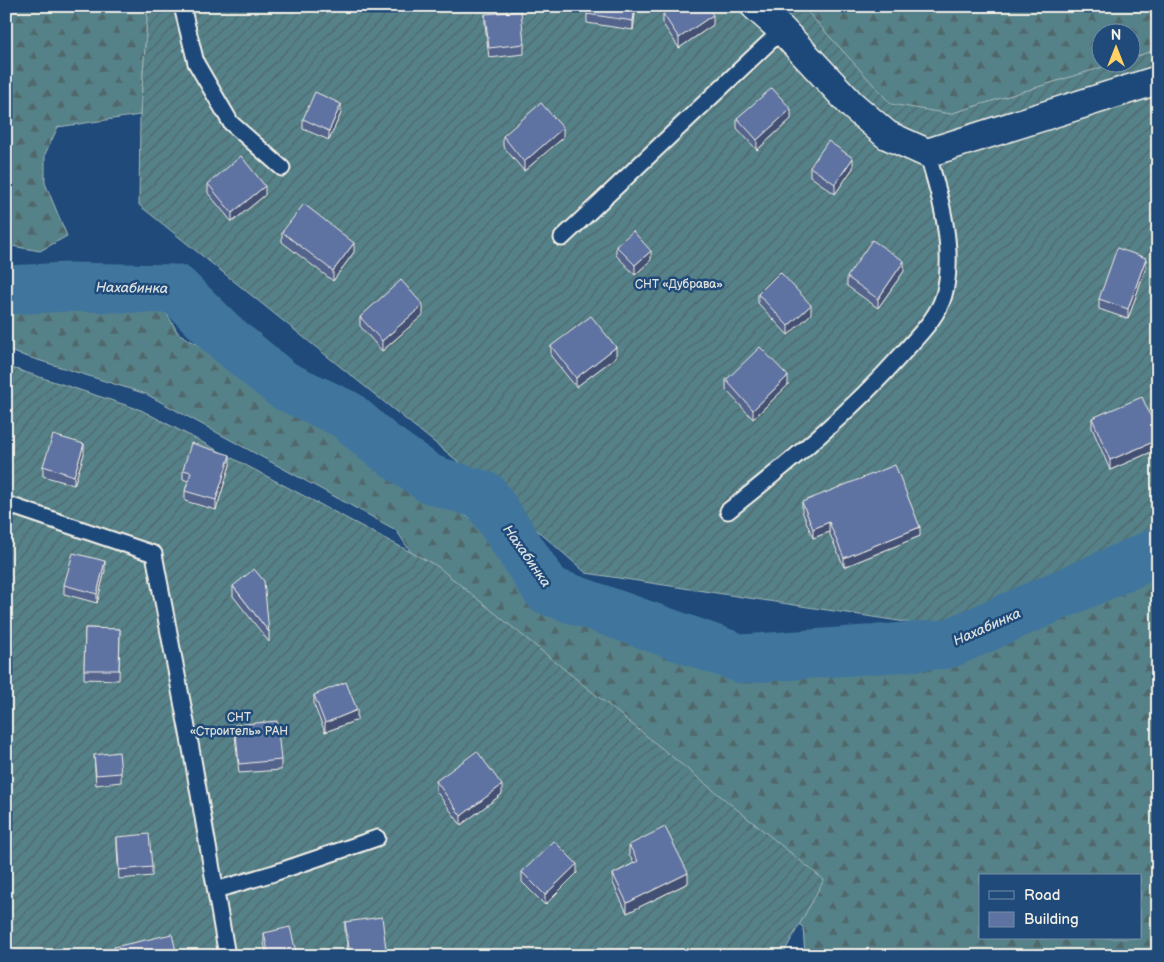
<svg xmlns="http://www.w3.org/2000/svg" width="1164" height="962" viewBox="0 0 1164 962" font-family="'Balsamiq Sans',sans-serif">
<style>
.forest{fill:url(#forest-firs);stroke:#a4b9b8;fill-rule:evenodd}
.garden{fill:url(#garden-furrows);stroke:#a4b9b8}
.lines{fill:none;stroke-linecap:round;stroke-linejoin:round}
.river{stroke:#40769d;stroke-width:49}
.service-casing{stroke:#f4f1e8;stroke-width:19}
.minor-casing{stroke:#f4f1e8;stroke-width:31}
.service{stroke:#1f4a7a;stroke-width:15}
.minor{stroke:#1f4a7a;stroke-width:28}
.wall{fill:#52638c;stroke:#f4f1e8}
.shaded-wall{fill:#425072;stroke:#f4f1e8}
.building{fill:#5f73a3;stroke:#f4f1e8}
.labels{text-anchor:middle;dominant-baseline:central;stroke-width:5;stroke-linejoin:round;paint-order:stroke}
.park-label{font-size:12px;fill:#dce0da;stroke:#1f4a7a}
.water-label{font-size:14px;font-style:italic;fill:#d9dfdd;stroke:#1f4a7a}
</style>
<defs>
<pattern id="forest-firs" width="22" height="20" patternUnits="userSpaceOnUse" patternTransform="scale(1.25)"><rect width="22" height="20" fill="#558189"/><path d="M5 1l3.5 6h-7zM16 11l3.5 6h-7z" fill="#50676b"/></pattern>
<pattern id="garden-furrows" width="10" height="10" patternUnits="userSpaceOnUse" patternTransform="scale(1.25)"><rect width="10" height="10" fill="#558189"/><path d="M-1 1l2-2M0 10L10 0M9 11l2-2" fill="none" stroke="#50676b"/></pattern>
</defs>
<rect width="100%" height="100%" fill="#1f4a7a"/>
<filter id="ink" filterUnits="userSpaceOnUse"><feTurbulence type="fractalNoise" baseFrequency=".02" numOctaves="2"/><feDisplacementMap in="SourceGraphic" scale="10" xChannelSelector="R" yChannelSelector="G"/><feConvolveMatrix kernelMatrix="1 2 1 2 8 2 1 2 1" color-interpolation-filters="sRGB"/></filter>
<g filter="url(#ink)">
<!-- forest -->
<g class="forest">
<polygon points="6,6 148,6 140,115 58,127 45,154 45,183 67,236 40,251 6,245"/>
<polygon points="802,6 1158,6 1158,49 1132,58 1132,32 1102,32 1102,62 1116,63 950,114 891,105"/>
<path d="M96 293 163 307 178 333 312 412 422 501 452 509 481 523 506 543 521 571 542 597 566 614 599 624 635 627 668 641 693 658 722 672 881 671 916 664 947 661 977 653 1158 573V956H805L803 927 726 874 414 557 396 530 146 394 6 350V297ZM980 876H1140V938H980Z"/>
</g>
<!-- garden -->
<g class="garden">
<polygon points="148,6 802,6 891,104 950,114 1116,63 1132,62 1132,58 1158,49 1158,532 951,629 586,573 460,463 139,205 140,115"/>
<polygon points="6,366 141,410 437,566 824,880 782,956 6,956"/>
</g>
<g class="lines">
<!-- river -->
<polyline class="river" points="6,290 69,287 176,289 225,337 283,385 347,415 379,443 430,479 485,496 547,590 742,659 948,644 1158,552"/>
<!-- service casing -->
<g class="service-casing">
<g id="service">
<polyline points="182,6 196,63 231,123 282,168"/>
<polyline points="562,238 782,30"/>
<polyline points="6,504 154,554 192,754 227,956"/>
<path d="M728 511C790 462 850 413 903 353 918 336 938 317 944 295 956 251 940 194 927 153"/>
<polyline points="216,890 274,873 377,838"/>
</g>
</g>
<!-- minor casing -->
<g class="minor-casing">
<polyline id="minor" points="755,6 782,30 852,105 887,135 927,153 1158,80"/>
</g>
<!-- service -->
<use href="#service" class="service"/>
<!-- minor -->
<use href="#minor" class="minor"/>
</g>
<!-- wall -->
<g class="wall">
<polygon points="636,6 633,30 587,23 587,14"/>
<polygon points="485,14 524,44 524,54 489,58 485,24"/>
<polygon points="663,14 713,25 679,48 663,24"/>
<polygon points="341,113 329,140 303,129 303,119"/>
<polygon points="737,118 791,119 757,150 737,128"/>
<polygon points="503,136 563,138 524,171 503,146"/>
<polygon points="810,167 853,168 835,194 810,176"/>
<polygon points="208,184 265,195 232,222 208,193"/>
<polygon points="282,232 354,252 333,281 282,242"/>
<polygon points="616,246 651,260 635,275 616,255"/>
<polygon points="1146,267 1128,319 1099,309 1099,299"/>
<polygon points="904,271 878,308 847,286 847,277"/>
<polygon points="758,294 811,314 788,335 758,303"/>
<polygon points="423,315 382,351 360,326 360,317"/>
<polygon points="551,346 616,357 576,387 551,356"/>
<polygon points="726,380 788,385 753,419 726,390"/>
<polygon points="1092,418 1158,433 1158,449 1110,470 1092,428"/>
<polygon points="84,454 74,485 43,476 43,466"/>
<polygon points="230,465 216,510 185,501 185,491 188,481 183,479 183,470"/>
<polygon points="802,502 920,536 844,567 829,532 813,538 802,511"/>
<polygon points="105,570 97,603 64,594 64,585"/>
<polygon points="233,586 269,632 269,642 233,596"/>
<polygon points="85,628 120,629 119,680 84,679"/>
<polygon points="314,695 357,720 325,732 314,705"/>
<polygon points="235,725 281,760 281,770 239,773 235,735"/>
<polygon points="94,755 121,773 121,782 96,785"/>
<polygon points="436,781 502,794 461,825 436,791"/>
<polygon points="117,837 152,867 152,876 119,879 117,847"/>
<polygon points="629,845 688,883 627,913 613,883 613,874 634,863 629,855"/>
<polygon points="522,872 577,873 545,905 522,882"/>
<polygon points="345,922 386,949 386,956 349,956 345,932"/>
<polygon points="264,933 296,956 267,956 264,943"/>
</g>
<!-- shaded-wall -->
<g class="shaded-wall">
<polygon points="635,6 636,6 633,30 633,21"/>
<polygon points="713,15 713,25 679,48 679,38"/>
<polygon points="341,104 341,113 329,140 329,131"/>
<polygon points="791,109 791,119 757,150 757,140"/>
<polygon points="563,128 563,138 524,171 524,162"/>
<polygon points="853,158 853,168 835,194 835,184"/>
<polygon points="265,186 265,195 232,222 232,213"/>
<polygon points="354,243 354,252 333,281 333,271"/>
<polygon points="651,251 651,260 635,275 635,265"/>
<polygon points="1146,258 1146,267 1128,319 1128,309"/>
<polygon points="904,261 904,271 878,308 878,299"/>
<polygon points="423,305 423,315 382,351 382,341"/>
<polygon points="811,305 811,314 788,335 788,326"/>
<polygon points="616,347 616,357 576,387 576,378"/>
<polygon points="788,376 788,385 753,419 753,410"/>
<polygon points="1158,440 1158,449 1110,470 1110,460"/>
<polygon points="84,444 84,454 74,485 74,476"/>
<polygon points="230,455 230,465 216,510 216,500"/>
<polygon points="829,522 829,532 813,538 813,529"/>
<polygon points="920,527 920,536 844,567 844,558"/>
<polygon points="105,561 105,570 97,603 97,594"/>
<polygon points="357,710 357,720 325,732 325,723"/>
<polygon points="502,785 502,794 461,825 461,816"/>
<polygon points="577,864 577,873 545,905 545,895"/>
<polygon points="688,873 688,883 627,913 627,903"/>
<polygon points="296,952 296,956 278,956"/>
</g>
<!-- building -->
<g class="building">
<polygon points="588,6 635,6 633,21 587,14"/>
<polygon points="675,6 707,6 713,15 679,38 663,14"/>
<polygon points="521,11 524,44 489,48 485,14"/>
<polygon points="772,88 791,109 757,140 737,118"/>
<polygon points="315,92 341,104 329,131 303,119"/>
<polygon points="541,103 563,128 524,162 503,136"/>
<polygon points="828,141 853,158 835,184 810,167"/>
<polygon points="241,156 265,186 232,213 208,184"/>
<polygon points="304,204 354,243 333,271 282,232"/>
<polygon points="633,231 651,251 635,265 616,246"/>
<polygon points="872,240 904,261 878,299 847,277"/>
<polygon points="1117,248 1146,258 1128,309 1099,299"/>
<polygon points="780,272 811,305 788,326 758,294"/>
<polygon points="401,280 423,305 382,341 360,317"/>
<polygon points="591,316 616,347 576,378 551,346"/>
<polygon points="760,347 788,376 753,410 726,380"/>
<polygon points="1142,397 1158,433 1158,440 1110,460 1092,418"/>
<polygon points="53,435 84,444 74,476 43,466"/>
<polygon points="191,443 230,455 216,500 185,491 191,472 183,470"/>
<polygon points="895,465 920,527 844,558 829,522 813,529 802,502"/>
<polygon points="73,553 105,561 97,594 64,585"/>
<polygon points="254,569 264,581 269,632 233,586"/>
<polygon points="85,628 120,629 119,670 84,670"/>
<polygon points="346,682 357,710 325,723 314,695"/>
<polygon points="277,721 281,760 239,764 235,725"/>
<polygon points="477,751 502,785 461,816 436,781"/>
<polygon points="119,752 121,773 96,775 94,755"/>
<polygon points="665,827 688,873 627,903 613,874 638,861 629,845"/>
<polygon points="149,834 152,867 119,870 117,837"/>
<polygon points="554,841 577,864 545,895 522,872"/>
<polygon points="382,917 386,949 350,954 345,922"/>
<polygon points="290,927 296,952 278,956 269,956 264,933"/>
<polygon points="172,934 177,956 116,956 114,947"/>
</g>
</g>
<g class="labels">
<!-- park labels -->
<g class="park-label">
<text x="679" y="284">СНТ «Дубрава»</text>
<text x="239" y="717">СНТ<tspan x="239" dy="14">«Строитель» РАН</tspan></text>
</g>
<!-- water labels -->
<g class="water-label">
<text transform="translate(132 288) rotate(1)">Нахабинка</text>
<text transform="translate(527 556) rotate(55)">Нахабинка</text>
<text transform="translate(987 627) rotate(-24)">Нахабинка</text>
</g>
</g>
<!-- margin -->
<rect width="1164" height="962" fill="none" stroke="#1f4a7a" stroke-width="25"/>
<rect x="12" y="12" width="1139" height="937" fill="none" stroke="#f4f1e8" stroke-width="2" filter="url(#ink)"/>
<!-- legend -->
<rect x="979" y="874" width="162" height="65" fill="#1f4a7a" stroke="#748da6"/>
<rect x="989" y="891" width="25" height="8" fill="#1f4a7a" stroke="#748da6"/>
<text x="1024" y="900" font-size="15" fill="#f4f1e8">Road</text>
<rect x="989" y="912" width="25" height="15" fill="#5f73a3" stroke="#748da6"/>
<text x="1024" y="924" font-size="15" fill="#f4f1e8">Building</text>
<!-- north arrow -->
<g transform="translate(1116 48)"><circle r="24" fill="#1f4a7a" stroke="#748da6"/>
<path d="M0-4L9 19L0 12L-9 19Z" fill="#ffd166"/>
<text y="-8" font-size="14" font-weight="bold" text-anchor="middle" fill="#f4f1e8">N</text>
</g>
</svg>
